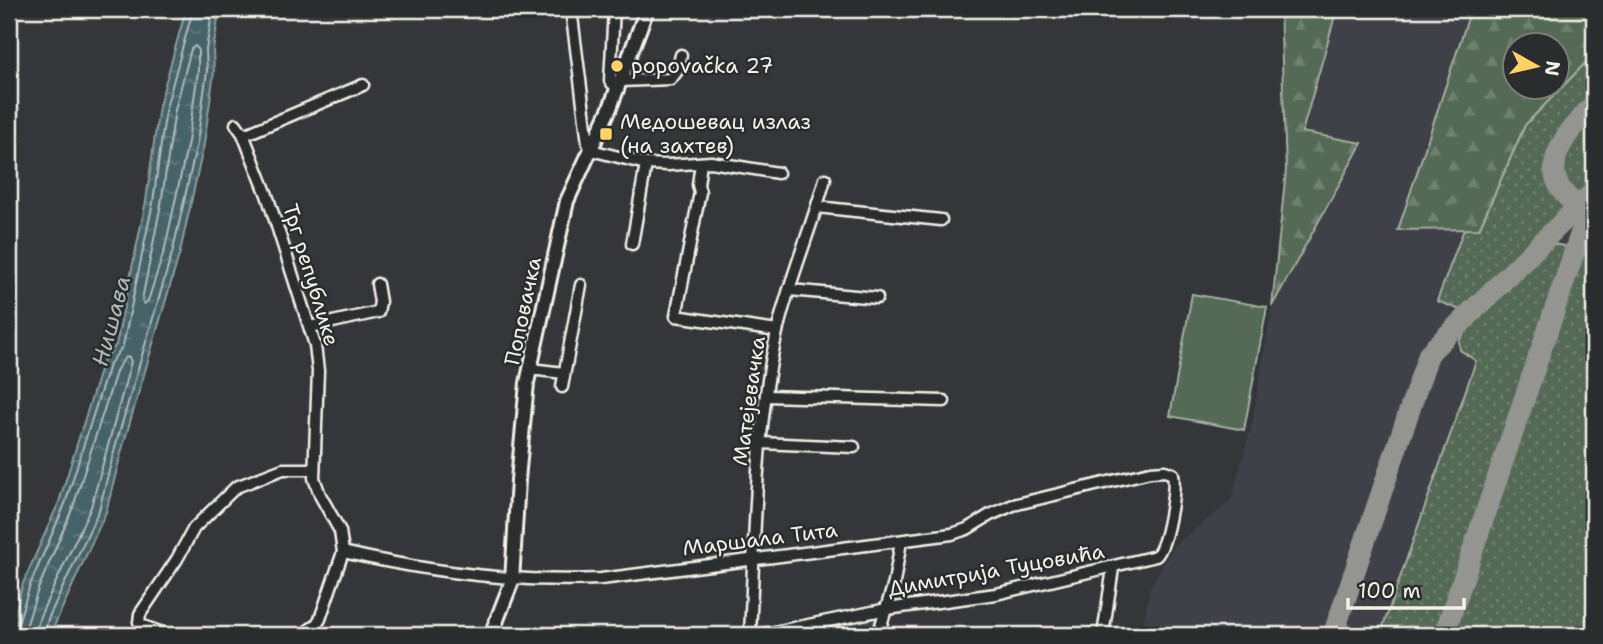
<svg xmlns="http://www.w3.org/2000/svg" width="1603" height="644" viewBox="0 0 1603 644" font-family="'Shantell Sans',sans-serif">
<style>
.built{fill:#404049;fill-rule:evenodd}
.grass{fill:url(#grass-dots);stroke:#a4aea0;stroke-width:2}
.forest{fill:url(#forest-firs);stroke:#a4aea0;stroke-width:2;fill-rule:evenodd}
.pitch{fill:#556b57;stroke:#a4aea0;stroke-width:2}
.water{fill:url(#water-ripples);stroke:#8c9c9d;stroke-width:2}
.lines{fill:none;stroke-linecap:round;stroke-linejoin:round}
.shore{stroke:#afb9b6;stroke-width:2}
.taxiway{stroke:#949491;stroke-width:21}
.minor-casing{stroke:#f4f1e8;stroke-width:15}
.tertiary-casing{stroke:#f4f1e8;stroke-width:18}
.minor{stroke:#2a2d2e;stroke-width:10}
.tertiary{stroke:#2a2d2e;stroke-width:12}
.poi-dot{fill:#ffd166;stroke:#2a2d2e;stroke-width:2.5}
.labels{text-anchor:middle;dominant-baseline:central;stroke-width:5;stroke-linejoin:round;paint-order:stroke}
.poi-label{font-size:21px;fill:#f4f1e8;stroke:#2a2d2e;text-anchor:start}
.street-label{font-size:21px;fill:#f4f1e8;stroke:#2a2d2e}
.water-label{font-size:23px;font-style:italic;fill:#afb9b6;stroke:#2a2d2e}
</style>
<defs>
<pattern id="grass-dots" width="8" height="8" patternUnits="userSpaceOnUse" patternTransform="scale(1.75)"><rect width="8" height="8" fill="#556b57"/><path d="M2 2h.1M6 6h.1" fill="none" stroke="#6e816f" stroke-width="1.8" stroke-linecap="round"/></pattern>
<pattern id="forest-firs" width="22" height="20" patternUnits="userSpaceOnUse" patternTransform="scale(1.75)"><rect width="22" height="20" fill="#556b57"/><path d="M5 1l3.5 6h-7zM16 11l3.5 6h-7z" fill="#6e816f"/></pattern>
<pattern id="water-ripples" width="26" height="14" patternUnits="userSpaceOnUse" patternTransform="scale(1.75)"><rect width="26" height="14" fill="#47646b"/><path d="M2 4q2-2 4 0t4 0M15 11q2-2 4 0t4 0" fill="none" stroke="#627b80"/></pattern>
</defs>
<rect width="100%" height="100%" fill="#34363a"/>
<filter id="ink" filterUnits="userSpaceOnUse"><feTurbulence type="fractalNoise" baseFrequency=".0143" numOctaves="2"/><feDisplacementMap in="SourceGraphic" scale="14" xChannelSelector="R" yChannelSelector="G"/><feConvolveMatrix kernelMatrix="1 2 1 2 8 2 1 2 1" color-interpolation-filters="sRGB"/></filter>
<g filter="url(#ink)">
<!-- built -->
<g class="built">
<path d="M1337 9H1594V635H1141L1151 585 1175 545 1231 501 1252 424 1272 306 1362 144 1302 133ZM1516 46H1558V88H1516Z"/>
<polygon points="875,617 879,620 874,635 804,635 812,631"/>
</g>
<!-- grass -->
<g class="grass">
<polygon points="1594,54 1594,184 1470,305 1460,310 1437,301 1464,229 1479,229 1525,125"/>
<polygon points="1594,222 1594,635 1452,635"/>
<polygon points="1553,244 1564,246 1568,251 1567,257 1437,635 1380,635 1476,361 1460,350 1459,341 1465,332"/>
</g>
<!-- forest -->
<g class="forest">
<polygon points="1280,9 1337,9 1302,132 1362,143 1272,306 1286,170"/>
<path d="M1471 9H1594V54L1525 125 1479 229 1398 230ZM1516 46H1558V88H1516Z"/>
</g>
<!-- pitch -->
<polygon class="pitch" points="1192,294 1267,307 1244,430 1170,416"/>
<!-- water -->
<polygon class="water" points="186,9 216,9 218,20 213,50 214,72 204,144 180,252 123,446 106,512 50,635 9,635 23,583 59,502 103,361 116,345 146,201 159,106"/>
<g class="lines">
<!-- shore -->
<g class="shore">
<polygon points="195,46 198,49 198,71 188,142 165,248 148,301 144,304 142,300 161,204 175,110 191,49"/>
<polyline points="9,628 14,627 18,623 30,585 65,504 109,365 123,346 153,202 166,108 193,9"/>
<polyline points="17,635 26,627 38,589 73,507 117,369 125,358 129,357 131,362 91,507 40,616 35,635"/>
<polyline points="44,635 48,619 99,510 116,444 173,250 197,143 207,71 206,50 211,20 209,9"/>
</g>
<!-- taxiway -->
<g class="taxiway">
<path d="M1583 220C1582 207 1568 200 1561 189 1540 159 1575 124 1594 104"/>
<polyline points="1333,635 1429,353 1594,191"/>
<polyline points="1444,635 1593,197"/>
</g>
<!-- minor casing -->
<g class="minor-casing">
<g id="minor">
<polyline points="571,9 588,143 591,150 646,164 668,165 711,162 778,173"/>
<polyline points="614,9 610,81 618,89"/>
<polyline points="621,81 671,79 677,71 681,55"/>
<polyline points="236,124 243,134 267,195 315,345 318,371 314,478 320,495 340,531 343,552 320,619 316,625 302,635"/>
<polyline points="244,135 363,85"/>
<polyline points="701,163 698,185 700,192 676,316 777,331"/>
<polyline points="817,207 941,220"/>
<polyline points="632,244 646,164"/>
<polyline points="790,290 877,298"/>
<polyline points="310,327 378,312 380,302 377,284"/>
<polyline points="530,369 564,373"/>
<polyline points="562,387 581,285"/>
<polyline points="766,396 944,401"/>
<polyline points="760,443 854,447"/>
<path d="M343 552C428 572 515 583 601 579L952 534 967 529 990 515 1013 505 1150 472 1165 471 1173 474C1176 490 1167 545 1156 556L996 594 887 609 759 635"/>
<polyline points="168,635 143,626 139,622 140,614 177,559 194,528 236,487 283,469 314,469"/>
<path d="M750 635C755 535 755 431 777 332 789 280 811 230 825 179"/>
<polyline points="878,635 894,583 901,541"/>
<polyline points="1103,635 1113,568"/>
</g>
</g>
<!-- tertiary casing -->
<g class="tertiary-casing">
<polyline id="tertiary" points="491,635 512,581 518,480 527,383 567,201 610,108 647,9"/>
</g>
<!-- minor -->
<use href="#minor" class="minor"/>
<!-- tertiary -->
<use href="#tertiary" class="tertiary"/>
</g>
</g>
<!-- markers -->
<g class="poi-dot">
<circle cx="617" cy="66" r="7"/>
<rect x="599" y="127" width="14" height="14" rx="3.5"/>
</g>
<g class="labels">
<!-- poi labels -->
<g class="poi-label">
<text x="631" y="66">popovačka 27</text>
<text x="620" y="122">Медошевац излаз<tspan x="620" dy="24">(на захтев)</tspan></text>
</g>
<!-- street labels -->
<g class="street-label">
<text transform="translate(311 275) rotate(73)">Трг републике</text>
<text transform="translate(523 311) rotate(-78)">Поповачка</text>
<text transform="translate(749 401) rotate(-82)">Матејевачка</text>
<text transform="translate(760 539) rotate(-7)">Маршала Тита</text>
<text transform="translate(996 570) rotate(-10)">Димитрија Туцовића</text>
</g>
<!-- water labels -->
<g class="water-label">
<text transform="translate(111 321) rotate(-75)">Нишава</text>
</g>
</g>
<!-- margin -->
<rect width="1603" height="644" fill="none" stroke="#2a2d2e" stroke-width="35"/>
<rect x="18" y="18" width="1568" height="609" fill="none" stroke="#f4f1e8" stroke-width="2.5" filter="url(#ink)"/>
<!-- north arrow -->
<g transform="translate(1536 66) rotate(98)"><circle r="33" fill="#2a2d2e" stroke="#7b7b78" stroke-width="2"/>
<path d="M0-5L12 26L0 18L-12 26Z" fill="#ffd166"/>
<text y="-10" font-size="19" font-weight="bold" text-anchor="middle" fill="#f4f1e8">N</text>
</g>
<!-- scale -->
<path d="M1348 598v10h116v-10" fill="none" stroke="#f4f1e8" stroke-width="3.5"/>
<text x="1358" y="598" font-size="21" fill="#f4f1e8" stroke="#2a2d2e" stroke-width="5" paint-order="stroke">100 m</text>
</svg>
